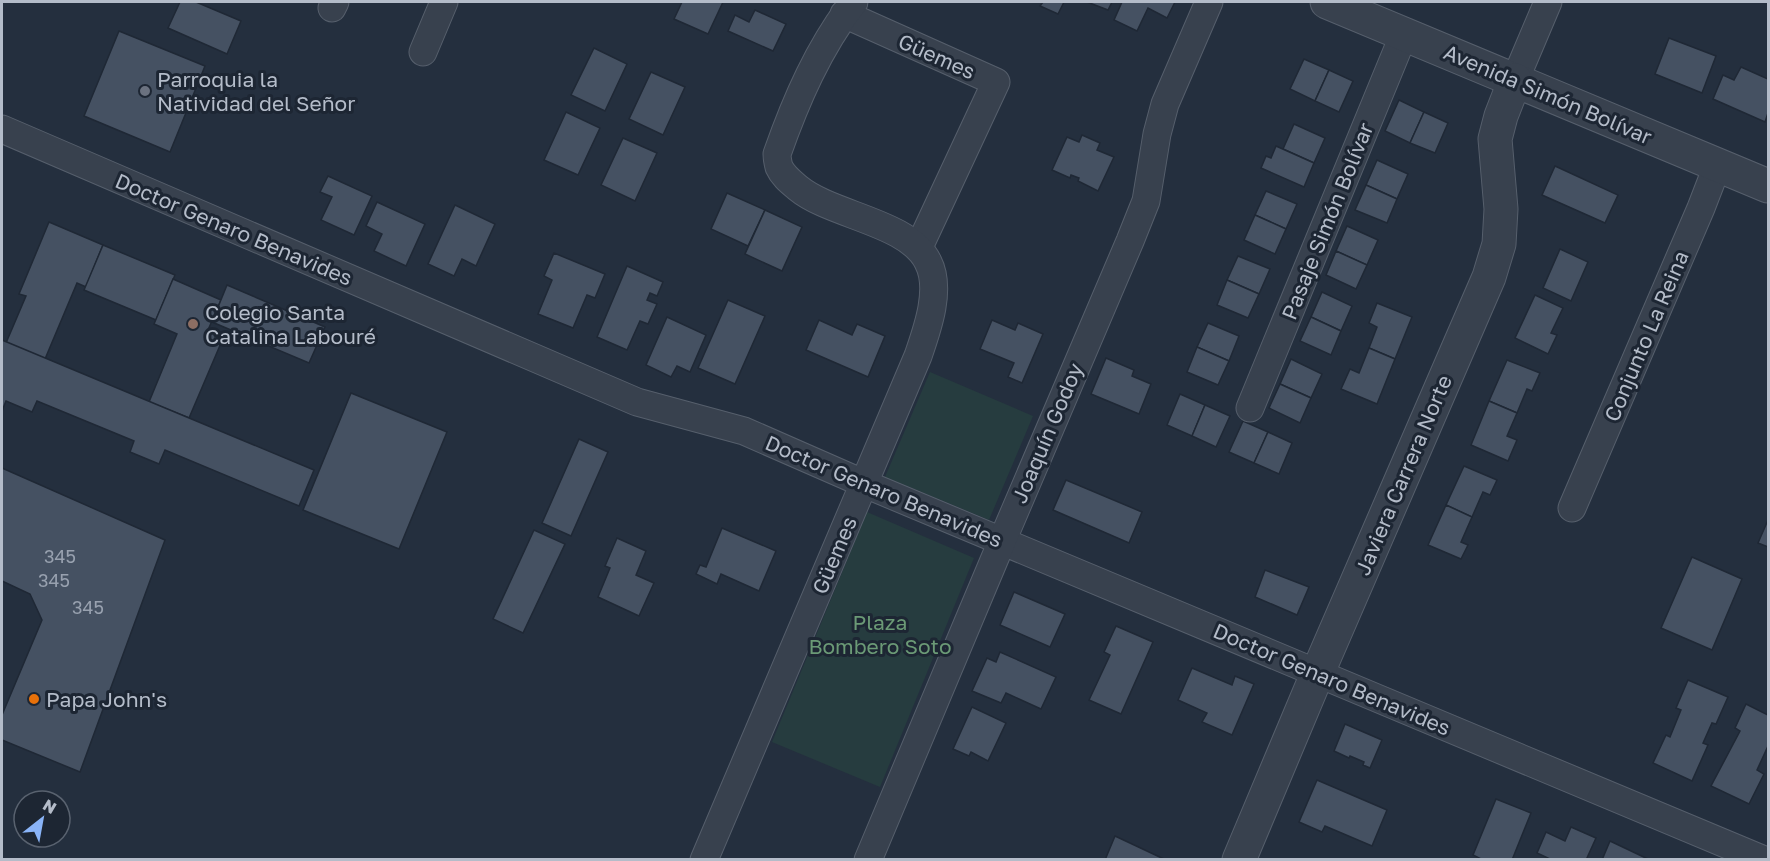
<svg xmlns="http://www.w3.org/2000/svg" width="1770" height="861" viewBox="0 0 1770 861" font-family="'Golos Text',sans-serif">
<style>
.green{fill:#263c3f}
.building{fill:#455162;stroke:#1f2835;stroke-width:1.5}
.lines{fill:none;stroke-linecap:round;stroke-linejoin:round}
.minor-casing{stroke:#565f6c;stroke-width:29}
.tertiary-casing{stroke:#565f6c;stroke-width:35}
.minor{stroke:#38414e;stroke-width:27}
.tertiary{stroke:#38414e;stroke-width:33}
.worship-dot{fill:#6b7280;stroke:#1d2633;stroke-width:2}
.education-dot{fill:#8d6e63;stroke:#1d2633;stroke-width:2}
.food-dot{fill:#e8710a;stroke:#1d2633;stroke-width:2}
.labels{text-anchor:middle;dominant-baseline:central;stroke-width:6;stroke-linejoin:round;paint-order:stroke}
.number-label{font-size:18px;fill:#98a1af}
.street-label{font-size:21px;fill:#b4bcc9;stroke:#1d2633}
.poi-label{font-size:21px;fill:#b4bcc9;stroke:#1d2633;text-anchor:start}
.park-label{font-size:21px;fill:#6b9a76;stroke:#1d2633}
</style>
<rect width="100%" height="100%" fill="#242f3e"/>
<!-- green -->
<g class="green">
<polygon points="930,372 1033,416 989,520 885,477"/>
<polygon points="867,512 974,558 880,787 772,742"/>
</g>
<!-- building -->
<g class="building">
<polygon points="180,2 196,2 241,21 227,54 168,28"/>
<polygon points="682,2 723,2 708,34 674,19"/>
<polygon points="1043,2 1064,2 1058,14 1040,6"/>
<polygon points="1087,2 1112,2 1108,10"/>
<polygon points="1122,2 1175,2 1167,18 1148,8 1137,31 1114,20"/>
<polygon points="755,10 786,24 773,51 728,31 735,15 749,22"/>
<polygon points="119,31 205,66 170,152 84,116"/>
<polygon points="1669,38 1716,56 1702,93 1655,74"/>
<polygon points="594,48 627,64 605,111 571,95"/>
<polygon points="1304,59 1329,70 1315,101 1290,89"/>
<polygon points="1741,67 1768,79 1768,113 1765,122 1713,99 1723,75 1734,80"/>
<polygon points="1329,70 1353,81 1339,112 1315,101"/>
<polygon points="651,72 685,87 663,135 629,119"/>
<polygon points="1399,100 1424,112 1410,143 1385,131"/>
<polygon points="566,112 600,128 578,175 544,160"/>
<polygon points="1424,112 1448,123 1435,153 1410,143"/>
<polygon points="1294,124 1325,138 1314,163 1283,149"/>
<polygon points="1082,135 1100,143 1097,150 1114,157 1098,191 1078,181 1079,178 1071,175 1070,178 1052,170 1067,137 1079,142"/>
<polygon points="623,138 657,153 635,201 601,185"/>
<polygon points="1276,146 1314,163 1304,187 1261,168 1266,156 1271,158"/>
<polygon points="1377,160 1408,174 1397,199 1366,185"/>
<polygon points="1555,166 1618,195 1605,223 1542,195"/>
<polygon points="328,176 372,196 354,235 321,220 332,197 320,192"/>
<polygon points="1366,185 1397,199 1387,223 1355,210"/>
<polygon points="1266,191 1297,204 1286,229 1255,215"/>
<polygon points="727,193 765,210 748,246 711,229"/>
<polygon points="377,202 425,224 406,266 374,251 382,234 366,226"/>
<polygon points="455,205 495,224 476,266 462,259 454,276 428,264"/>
<polygon points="765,210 802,227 782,271 745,254"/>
<polygon points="1255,215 1286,229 1275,254 1244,240"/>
<polygon points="49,222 103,245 86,287 77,283 45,359 6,343 26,296 19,294"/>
<polygon points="1347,226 1378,240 1367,265 1336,251"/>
<polygon points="103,245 175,275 156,320 84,290"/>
<polygon points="1560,249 1588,262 1571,301 1543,288"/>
<polygon points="1336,251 1367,265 1356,289 1326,275"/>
<polygon points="554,253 605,274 595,298 587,295 573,328 538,314 552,280 544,276"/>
<polygon points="1238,256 1270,269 1259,294 1227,280"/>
<polygon points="627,266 663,282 657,296 650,293 647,300 657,304 648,324 640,321 627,350 597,337"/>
<polygon points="173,279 221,300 208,330 224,336 189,418 149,402 177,334 154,324"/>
<polygon points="1227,280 1259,294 1248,318 1217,305"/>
<polygon points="227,285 325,327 309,363 212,322"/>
<polygon points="1322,292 1352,306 1341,331 1311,317"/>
<polygon points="1535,295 1563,308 1551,333 1557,335 1548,354 1515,338"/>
<polygon points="728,300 765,316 735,384 698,368"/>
<polygon points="1377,303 1412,317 1395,359 1369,348 1377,327 1369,323"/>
<polygon points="667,317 706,335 690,372 677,366 671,377 646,365"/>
<polygon points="1311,317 1341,331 1331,355 1300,341"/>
<polygon points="819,320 852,335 857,324 885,336 868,377 806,350"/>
<polygon points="992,320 1015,330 1018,323 1043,334 1022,383 1008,377 1014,363 980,349"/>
<polygon points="1208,323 1239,336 1229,361 1197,347"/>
<polygon points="2,340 314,470 299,506 165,450 159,464 130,452 134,441 37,401 32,412 6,401 2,411"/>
<polygon points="1197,347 1229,361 1218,385 1187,372"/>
<polygon points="1369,348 1395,359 1377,404 1341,389 1350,369 1359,373"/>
<polygon points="1106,358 1134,370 1132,376 1151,384 1139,414 1091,394"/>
<polygon points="1291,359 1322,374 1311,398 1280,384"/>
<polygon points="1507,360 1540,373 1532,391 1527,389 1517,413 1489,401"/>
<polygon points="1280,384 1311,398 1300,423 1269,408"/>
<polygon points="351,393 447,432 399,549 303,510"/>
<polygon points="1180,394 1205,405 1192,436 1167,425"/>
<polygon points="1489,401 1517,413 1507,436 1517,440 1508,461 1471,445"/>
<polygon points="1205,405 1230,416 1216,447 1192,436"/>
<polygon points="1243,421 1268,432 1254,463 1229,452"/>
<polygon points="1268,432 1292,443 1279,474 1254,463"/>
<polygon points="579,439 608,452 571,536 542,523"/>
<polygon points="1464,466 1497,480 1490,495 1483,492 1472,517 1446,505"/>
<polygon points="2,468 165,540 80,772 2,740 2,715 42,620 30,594 2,581"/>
<polygon points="1066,480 1142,512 1129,543 1053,510"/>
<polygon points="1446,505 1472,517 1461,542 1468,545 1461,559 1428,545"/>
<polygon points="1768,520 1768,547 1758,543"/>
<polygon points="722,528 776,551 759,591 721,574 717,584 696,574 700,565 706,567"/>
<polygon points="534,530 565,544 523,633 493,619"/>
<polygon points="617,538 646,551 636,575 654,583 639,616 598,597 610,568 605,566"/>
<polygon points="1692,557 1742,579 1712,650 1661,628"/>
<polygon points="1265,570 1309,587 1297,615 1255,597"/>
<polygon points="1014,592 1065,614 1050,647 1000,625"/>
<polygon points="1116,626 1153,642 1121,714 1089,700 1110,655 1104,652"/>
<polygon points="1000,652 1056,677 1041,709 1006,693 1001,703 972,691 987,658 996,662"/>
<polygon points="1192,668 1232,685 1235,676 1254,684 1232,735 1202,722 1207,713 1178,700"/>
<polygon points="1688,680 1728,697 1716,724 1712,723 1703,743 1708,745 1692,781 1653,763 1666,735 1670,737 1681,710 1676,708"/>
<polygon points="1746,704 1768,715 1768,746 1757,770 1764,774 1749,804 1711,786 1740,731 1735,728"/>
<polygon points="972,707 1006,723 988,761 971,752 969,756 953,749"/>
<polygon points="1345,724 1382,740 1370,768 1363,765 1364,762 1350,756 1349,758 1334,751"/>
<polygon points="1317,780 1387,810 1372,846 1325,826 1322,832 1299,822"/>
<polygon points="1496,799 1531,813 1512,860 1483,860 1473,855"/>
<polygon points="1571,827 1596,838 1586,860 1552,860 1537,853 1546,832 1565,841"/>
<polygon points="1115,836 1166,860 1105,860"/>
<polygon points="1610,841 1650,860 1602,860"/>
</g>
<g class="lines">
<!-- minor casing -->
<g class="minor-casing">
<g id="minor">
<polyline points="332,8 335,2"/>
<polyline points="844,14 996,82 919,247"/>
<polyline points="423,52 444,2"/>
<polyline points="1515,80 1548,2"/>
<polyline points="2,129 637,402 744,431 865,484 1764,860"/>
<polyline points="1250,408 1404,34"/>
<polyline points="1572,508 1701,208 1718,164"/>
<path d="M704 860 918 356C927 330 942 289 928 262 909 222 832 216 798 188 791 182 783 176 779 167 778 163 777 158 777 154 796 100 819 47 854 2"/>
<path d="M868 860C955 653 1041 447 1130 241L1146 201 1157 134 1165 104 1209 2"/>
</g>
</g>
<!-- tertiary casing -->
<g class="tertiary-casing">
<g id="tertiary">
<polyline points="1327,2 1768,186"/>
<polyline points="1239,860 1318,672 1489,277 1499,244 1501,209 1495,139 1501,116 1515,80"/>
</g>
</g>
<!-- minor -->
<use href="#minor" class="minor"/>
<!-- tertiary -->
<use href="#tertiary" class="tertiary"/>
</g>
<!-- markers -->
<circle class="worship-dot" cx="145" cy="91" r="6"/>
<circle class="education-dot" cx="193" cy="324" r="6"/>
<circle class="food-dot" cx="34" cy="699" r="6"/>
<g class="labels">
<!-- number labels -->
<g class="number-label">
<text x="60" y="556">345</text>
<text x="54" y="580">345</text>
<text x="88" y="607">345</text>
</g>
<!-- street labels -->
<g class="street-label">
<text transform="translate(937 56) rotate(24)">Güemes</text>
<text transform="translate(1548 94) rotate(23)">Avenida Simón Bolívar</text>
<text transform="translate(1327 221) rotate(-68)">Pasaje Simón Bolívar</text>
<text transform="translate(234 229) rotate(23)">Doctor Genaro Benavides</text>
<text transform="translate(1646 336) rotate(-67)">Conjunto La Reina</text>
<text transform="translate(1047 433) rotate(-67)">Joaquín Godoy</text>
<text transform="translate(1403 475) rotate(-67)">Javiera Carrera Norte</text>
<text transform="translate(884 491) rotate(23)">Doctor Genaro Benavides</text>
<text transform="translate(834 555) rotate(-67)">Güemes</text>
<text transform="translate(1332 679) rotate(23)">Doctor Genaro Benavides</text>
</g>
<!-- poi labels -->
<g class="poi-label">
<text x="157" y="79">Parroquia la<tspan x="157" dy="24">Natividad del Señor</tspan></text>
<text x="205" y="312">Colegio Santa<tspan x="205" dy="24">Catalina Labouré</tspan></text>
<text x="46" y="699">Papa John's</text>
</g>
<!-- park labels -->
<g class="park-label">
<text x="880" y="622">Plaza<tspan x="880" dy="24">Bombero Soto</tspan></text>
</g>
</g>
<!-- border -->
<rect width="1770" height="861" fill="none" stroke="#b4bcc9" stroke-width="6"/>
<!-- north arrow -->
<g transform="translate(42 819) rotate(31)"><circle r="28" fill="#1d2633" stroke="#59626f" stroke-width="1.5"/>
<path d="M0-4.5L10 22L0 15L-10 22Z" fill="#8ab4f8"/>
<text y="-9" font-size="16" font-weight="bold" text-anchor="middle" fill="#b4bcc9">N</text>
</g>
</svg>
